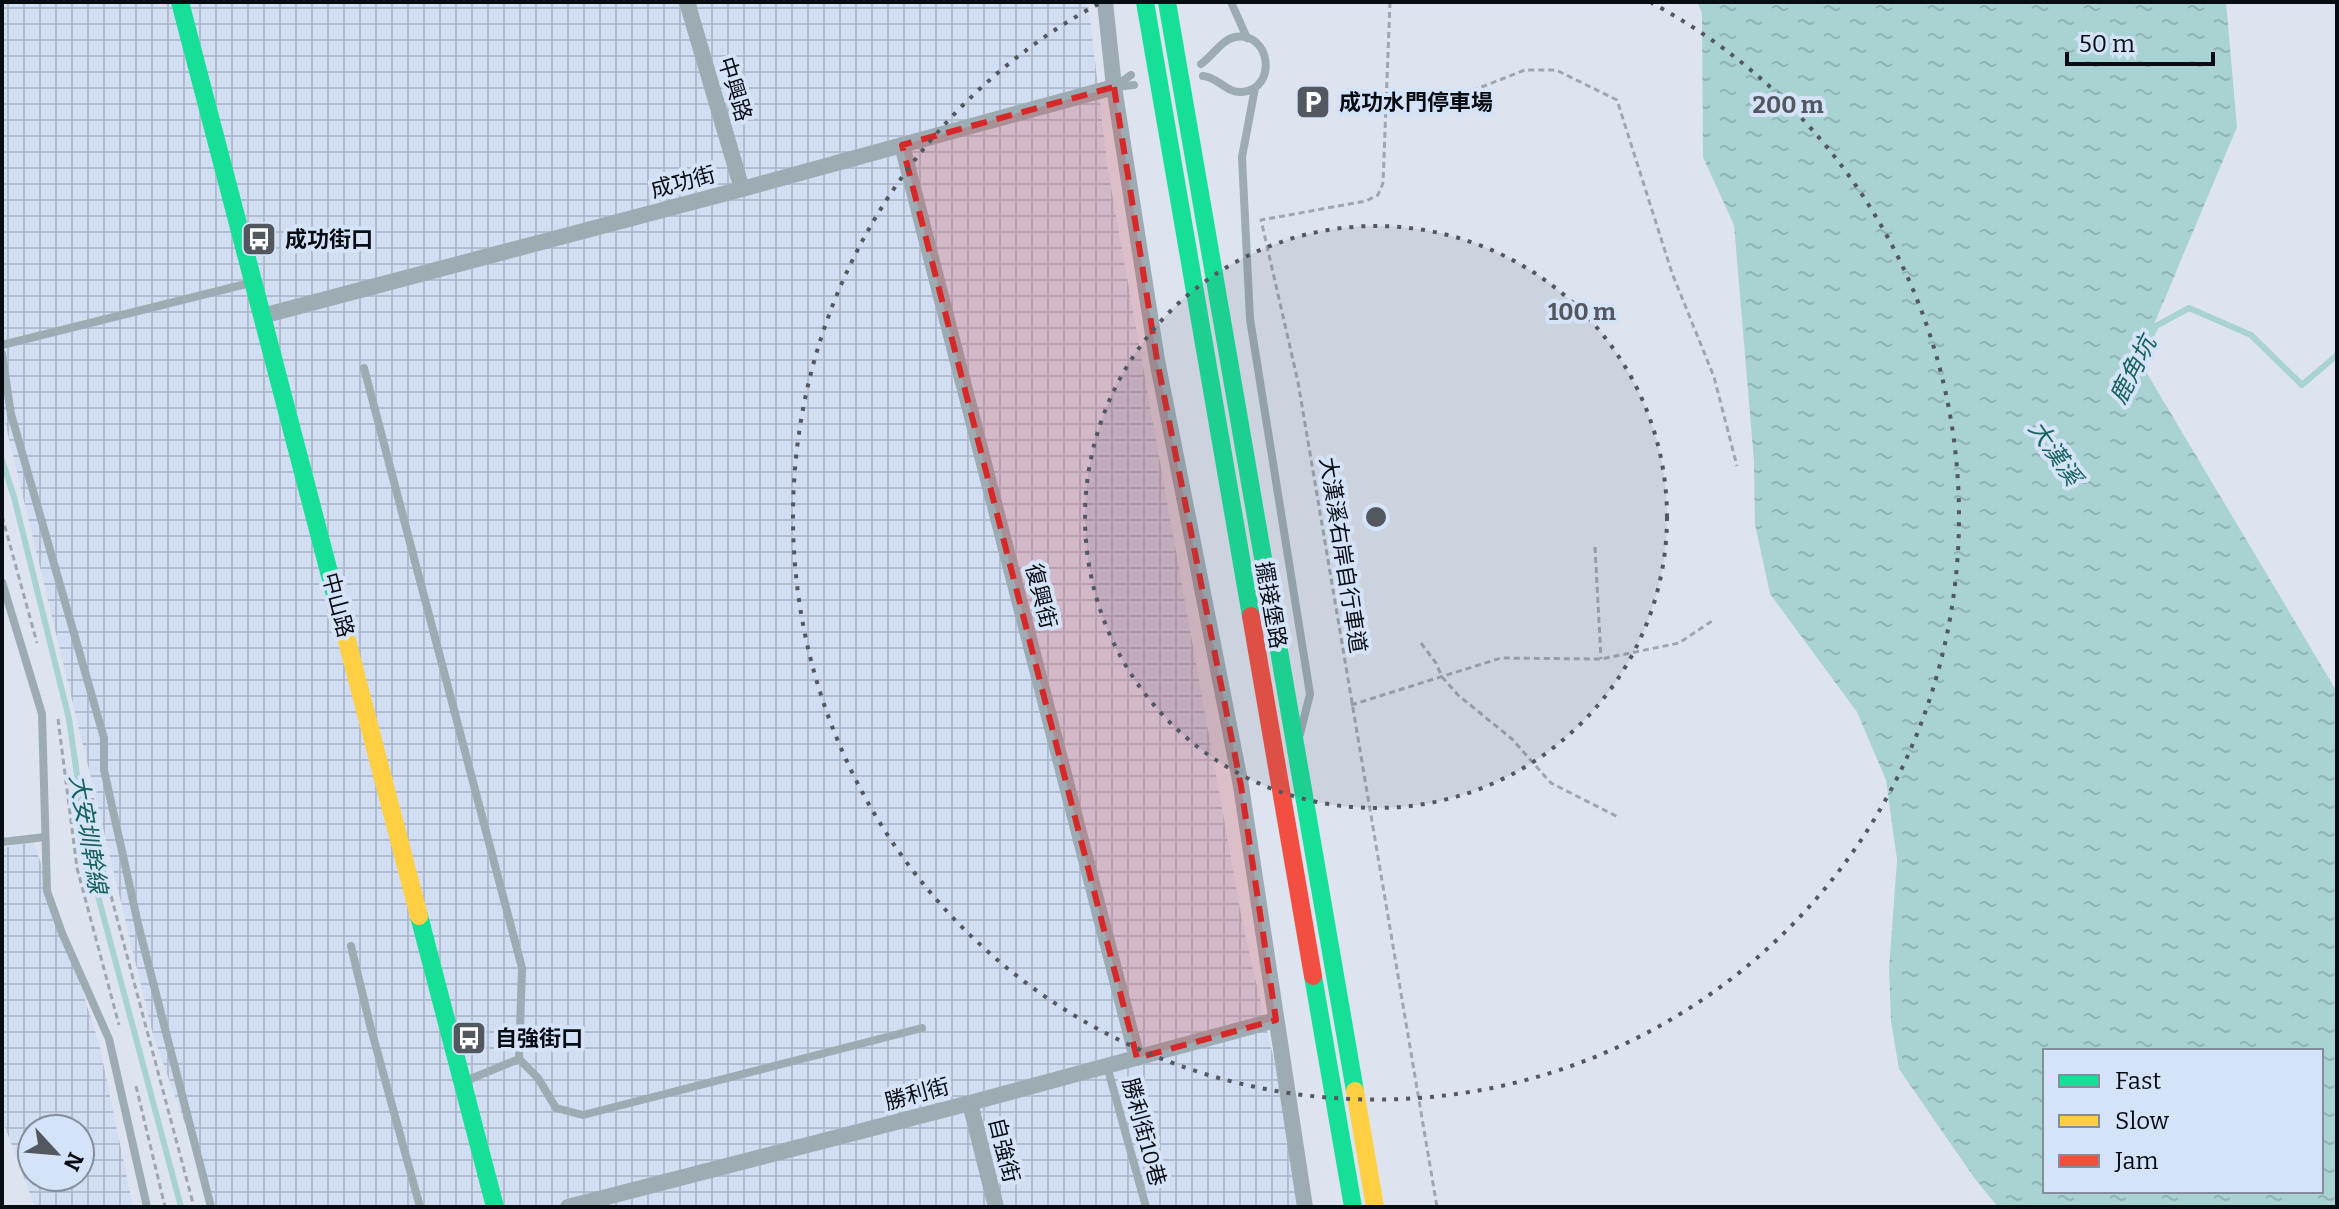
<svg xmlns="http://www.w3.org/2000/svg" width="2339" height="1209" viewBox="0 0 2339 1209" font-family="Bitter,'Noto Sans TC',serif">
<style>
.industrial{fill:url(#industrial-grid);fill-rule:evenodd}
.water{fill:url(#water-ripples);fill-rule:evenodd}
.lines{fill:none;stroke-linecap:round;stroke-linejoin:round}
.stream{stroke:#a9d2d3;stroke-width:6}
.path{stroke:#9da7af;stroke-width:3;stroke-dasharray:6 4;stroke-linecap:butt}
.lane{stroke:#9dabb2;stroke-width:8}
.street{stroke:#9dabb2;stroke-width:16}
.fast{stroke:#16e098;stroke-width:18}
.slow{stroke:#ffcf43;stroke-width:18}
.jam{stroke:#f24e42;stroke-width:18}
.marked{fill:#d62828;fill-opacity:0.2;stroke:#d62828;stroke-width:6;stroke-dasharray:16 10;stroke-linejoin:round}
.ring{fill:none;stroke:#535860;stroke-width:4;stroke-dasharray:4 8}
.labels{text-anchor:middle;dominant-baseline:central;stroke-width:8;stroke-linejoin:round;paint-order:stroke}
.street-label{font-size:22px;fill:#080c13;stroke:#d5e3f8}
.poi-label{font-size:22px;font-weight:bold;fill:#080c13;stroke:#d5e3f8;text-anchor:start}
.water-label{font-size:24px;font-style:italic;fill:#17615e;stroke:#d5e3f8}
.centre{fill:#535860;stroke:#d5e3f8;stroke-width:4}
.ring-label{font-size:24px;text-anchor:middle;font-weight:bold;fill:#535860;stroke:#d5e3f8;stroke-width:8;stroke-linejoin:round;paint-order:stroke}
</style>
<defs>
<pattern id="industrial-grid" width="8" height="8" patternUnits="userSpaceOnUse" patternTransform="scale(2)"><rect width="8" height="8" fill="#d1ddf2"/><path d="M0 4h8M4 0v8" fill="none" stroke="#b2bccf"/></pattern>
<pattern id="water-ripples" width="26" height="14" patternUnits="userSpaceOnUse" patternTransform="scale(2)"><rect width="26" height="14" fill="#a9d2d3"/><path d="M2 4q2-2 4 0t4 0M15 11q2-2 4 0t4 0" fill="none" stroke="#90b3b4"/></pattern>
</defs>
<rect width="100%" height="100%" fill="#dde4f0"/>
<!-- industrial -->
<g class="industrial">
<polygon points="2,2 1088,2 1108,171 1243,926 1308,1207 215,1207 153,1035 4,418 2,395"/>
<path d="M33 839 99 1043 133 1207H35L2 1119V849ZM32 1129H80V1177H32Z"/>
</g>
<!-- water -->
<path class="water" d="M1697 2H2226L2237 127 2139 360 2337 692V1207H1998L1975 1179 1899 1069 1891 1021 1889 969 1897 860 1886 780 1857 712 1770 594 1755 524 1754 461 1734 225 1703 157 1702 13ZM2045 1051H2321V1191H2045Z"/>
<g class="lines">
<!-- stream -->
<g class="stream">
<polyline points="2137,364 2156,326 2189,308 2251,335 2302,385 2337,355"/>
<polyline points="2,460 14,497 69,719 90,866 181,1207"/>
</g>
<!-- path -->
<g class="path">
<polyline points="1390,2 1383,183 1378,195 1366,201 1261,220 1298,382 1437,1207"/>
<polyline points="1387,107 1415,113 1525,70 1556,70 1617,100 1672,273 1714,377 1737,466"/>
<polyline points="2,516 37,643"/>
<polyline points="1595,547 1601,659"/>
<polyline points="1421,643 1436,663 1442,677 1458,695 1512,739 1551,783 1620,818"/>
<polyline points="1351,705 1501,658 1601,659 1679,643 1712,621"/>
<polyline points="58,719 77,868 119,1025"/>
<polyline points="92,788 94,824 106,877 194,1207"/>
<polyline points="136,1086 165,1207"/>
</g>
<!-- lane -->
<g class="lane">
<polyline points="1231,2 1247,38"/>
<path d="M1201 64C1213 56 1221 40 1235 37 1271 31 1278 89 1242 92 1226 93 1218 77 1203 76"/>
<polyline points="1114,87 1131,75"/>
<polyline points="1115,87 1134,85"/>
<polyline points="1255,88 1242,157 1250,319 1310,694 1300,734"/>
<polyline points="2,345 250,283"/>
<polyline points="2,354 11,414 104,738 104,770 139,928 211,1207"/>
<polyline points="364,368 522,968 519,1059 463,1082"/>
<polyline points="2,582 42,714 47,891 62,933 109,1039 147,1207"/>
<polyline points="2,842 45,837"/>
<polyline points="351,946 370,1025 420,1207"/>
<polyline points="519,1059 538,1078 556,1108 583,1115 922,1028"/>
<polyline points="1107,1066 1146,1207"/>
</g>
<!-- street -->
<g class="street">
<polyline points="687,2 742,189"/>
<polyline points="1105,2 1114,87 1157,360 1241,786 1305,1207"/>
<polyline points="902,145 1137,1058"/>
<polyline points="262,316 742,189 1114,87"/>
<polyline points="970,1103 996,1207"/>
<polyline points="568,1207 970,1103 1276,1020"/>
</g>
<!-- fast -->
<g class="fast">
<polyline points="180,2 341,618"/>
<polyline points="1145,2 1251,616"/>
<polyline points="1167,2 1355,1091"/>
<polyline points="419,916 495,1207"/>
<polyline points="1313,976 1353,1207"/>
</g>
<!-- slow -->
<g class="slow">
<polyline points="341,618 419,916"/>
<polyline points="1355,1091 1375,1207"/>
</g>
<!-- jam -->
<polyline class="jam" points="1251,616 1313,976"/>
</g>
<!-- marked area -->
<path class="marked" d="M1114 87 1157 360 1241 786 1276 1020 1137 1058 902 145Z"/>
<!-- distance rings -->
<circle cx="1376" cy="517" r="291" fill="#535860" fill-opacity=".12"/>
<g class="ring">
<circle cx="1376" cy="517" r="291"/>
<path d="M1650 2A583 583 0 1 1 1102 2"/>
</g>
<!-- icons -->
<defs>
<g id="parking-square" transform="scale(1.8)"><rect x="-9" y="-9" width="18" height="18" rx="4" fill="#535860" stroke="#d5e3f8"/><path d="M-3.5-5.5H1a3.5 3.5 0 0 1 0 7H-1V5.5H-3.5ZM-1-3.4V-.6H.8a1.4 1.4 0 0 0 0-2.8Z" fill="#fff"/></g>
<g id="bus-square" transform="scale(1.8)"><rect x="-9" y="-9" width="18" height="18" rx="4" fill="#535860" stroke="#d5e3f8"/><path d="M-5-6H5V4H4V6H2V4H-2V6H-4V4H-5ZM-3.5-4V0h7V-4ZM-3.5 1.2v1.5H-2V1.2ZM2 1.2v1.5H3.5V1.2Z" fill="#fff"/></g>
</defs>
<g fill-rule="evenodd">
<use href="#parking-square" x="1313" y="102"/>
<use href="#bus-square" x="259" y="239"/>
<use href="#bus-square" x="469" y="1038"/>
</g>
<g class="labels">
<!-- street labels -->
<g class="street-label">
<text transform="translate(735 89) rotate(73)">中興路</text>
<text transform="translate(683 182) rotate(-15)">成功街</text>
<text transform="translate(1343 555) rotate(81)">大漢溪右岸自行車道</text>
<text transform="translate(1041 596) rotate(76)">復興街</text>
<text transform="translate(338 605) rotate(75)">中山路</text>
<text transform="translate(1271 605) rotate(80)">擺接堡路</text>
<text transform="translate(917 1094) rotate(-15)">勝利街</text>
<text transform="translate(1144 1132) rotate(75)">勝利街10巷</text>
<text transform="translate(1004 1150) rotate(76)">自強街</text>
</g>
<!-- poi labels -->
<g class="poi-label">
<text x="1339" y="102">成功水門停車場</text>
<text x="285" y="239">成功街口</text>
<text x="495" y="1038">自強街口</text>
</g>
<!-- water labels -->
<g class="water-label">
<text transform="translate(2133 370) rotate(-63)">鹿角坑</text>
<text transform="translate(2055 453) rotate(55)">大漢溪</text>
<text transform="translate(88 834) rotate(80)">大安圳幹線</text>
</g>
</g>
<circle cx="1376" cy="517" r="12" class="centre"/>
<g class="ring-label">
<text x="1788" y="113">200 m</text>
<text x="1582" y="320">100 m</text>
</g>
<!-- border -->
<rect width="2339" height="1209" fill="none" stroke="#080c13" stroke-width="8"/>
<!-- legend -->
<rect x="2043" y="1049" width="280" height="144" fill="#d5e3f8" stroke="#838d9c" stroke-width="2"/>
<rect x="2059" y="1075" width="40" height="12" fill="#16e098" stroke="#838d9c" stroke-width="2"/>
<text x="2115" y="1089" font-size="24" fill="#080c13">Fast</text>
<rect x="2059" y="1115" width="40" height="12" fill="#ffcf43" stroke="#838d9c" stroke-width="2"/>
<text x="2115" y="1129" font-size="24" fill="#080c13">Slow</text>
<rect x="2059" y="1155" width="40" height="12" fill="#f24e42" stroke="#838d9c" stroke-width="2"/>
<text x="2115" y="1169" font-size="24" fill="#080c13">Jam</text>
<!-- north arrow -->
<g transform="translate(56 1153) rotate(116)"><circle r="38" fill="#d5e3f8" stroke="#838d9c" stroke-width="2"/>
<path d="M0-6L14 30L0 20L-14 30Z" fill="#535860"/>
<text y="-12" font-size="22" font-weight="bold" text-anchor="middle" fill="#080c13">N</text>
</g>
<!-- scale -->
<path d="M2067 52v12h146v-12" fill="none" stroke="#080c13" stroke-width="4"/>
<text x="2079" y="52" font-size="24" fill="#080c13" stroke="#d5e3f8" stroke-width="6" paint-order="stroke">50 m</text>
</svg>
